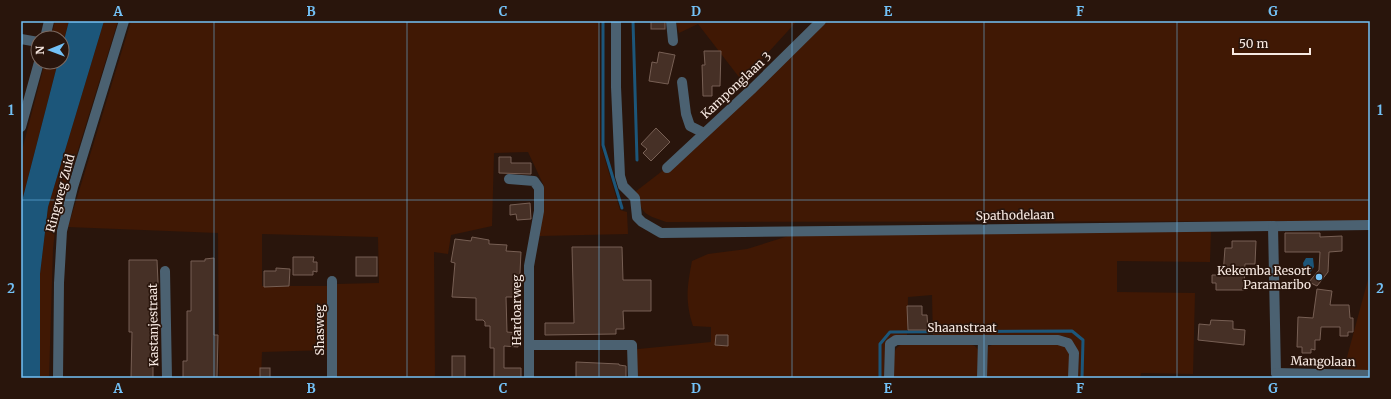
<svg xmlns="http://www.w3.org/2000/svg" width="1391" height="399" viewBox="0 0 1391 399" font-family="Merriweather,serif">
<style>
.green{fill:#401804}
.water{fill:#1c567a}
.lines{fill:none;stroke-linecap:round;stroke-linejoin:round}
.stream{stroke:#1c567a;stroke-width:3}
.building{fill:#463026;stroke:#775f54}
.minor{stroke:#4b6171;stroke-width:10}
.grid{fill:none;stroke:#73c1f6;stroke-width:1;stroke-opacity:0.55}
.poi-dot{fill:#73c1f6;stroke:#29150c;stroke-width:1.5}
.labels{text-anchor:middle;dominant-baseline:central;stroke-width:3.5;stroke-linejoin:round;paint-order:stroke}
.street-label{font-size:12px;fill:#f7e9e2;stroke:#29150c}
.poi-label{font-size:12px;fill:#f7e9e2;stroke:#29150c;text-anchor:end}
.neatline{fill:none;stroke:#73c1f6;stroke-width:1.5}
.grid-label{font-size:13px;text-anchor:middle;font-weight:bold;fill:#73c1f6}
</style>
<rect width="100%" height="100%" fill="#29150c"/>
<!-- green -->
<g class="green">
<polygon points="55,21 69,21 62,48 62,38 51,38"/>
<polygon points="104,21 118,21 56,221 53,249 49,378 40,378 40,274 48,207"/>
<polygon points="131,21 599,21 601,146 620,210 627,212 628,234 539,236 544,186 528,152 494,153 492,226 451,235 448,254 434,252 435,378 335,378 336,284 379,283 378,237 262,234 262,286 328,286 328,350 262,352 261,378 219,378 218,233 68,227"/>
<polygon points="676,21 797,21 742,81 698,24 679,33"/>
<path d="M824 21H1370V221L666 222C644 214 643 215 635 192L683 155Z"/>
<polygon points="45,62 58,62 21,205 21,154"/>
<path d="M1211 229 1210 262 1117 261V292L1195 293 1193 374 1141 373 1140 378H1078C1078 363 1082 342 1064 336L933 337 932 295 908 297 907 336 887 344 885 349 884 378H629L628 350 711 342V327L693 326C685 301 687 287 692 261L708 254 747 249 801 232Z"/>
<polygon points="1370,272 1370,373 1343,372"/>
<path d="M902 344H969L975 346 979 351 978 378H893C893 365 889 351 902 344Z"/>
<path d="M992 345H1063C1073 352 1069 367 1069 378H986L988 347Z"/>
</g>
<!-- water -->
<g class="water">
<polygon points="69,21 104,21 48,207 40,274 40,378 21,378 21,205 58,62 62,62 62,48"/>
<polygon points="1306,258 1313,258 1314,267 1308,275 1305,275 1303,263"/>
</g>
<g class="lines">
<!-- stream -->
<g class="stream">
<polyline points="603,21 603,145 622,208"/>
<polyline points="633,21 637,160"/>
<polyline points="880,378 880,344 890,332 1072,331 1083,340 1082,378"/>
</g>
</g>
<!-- building -->
<g class="building">
<rect x="651" y="21" width="14" height="8"/>
<polygon points="704,51 721,51 720,86 712,86 712,96 703,96 702,65 705,65"/>
<polygon points="659,52 675,55 668,84 649,81 652,62 657,63"/>
<polygon points="656,128 670,142 651,161 643,153 647,149 641,144"/>
<polygon points="499,157 511,157 511,163 531,163 531,174 499,173"/>
<polygon points="530,203 531,219 517,220 516,214 510,215 510,205"/>
<polygon points="1285,233 1320,233 1320,237 1342,236 1342,251 1329,252 1328,272 1317,286 1309,282 1319,270 1320,252 1285,252"/>
<polygon points="472,237 489,240 489,244 507,245 506,251 521,252 519,294 514,294 515,297 506,297 507,332 518,333 518,347 504,346 504,368 521,368 521,378 494,378 494,348 490,348 490,326 485,326 485,322 483,320 476,320 476,298 452,297 455,263 451,262 455,239 471,241"/>
<polygon points="1232,241 1256,241 1255,264 1245,264 1244,290 1216,290 1216,283 1212,283 1212,275 1223,275 1225,248 1232,248"/>
<polygon points="572,247 622,247 623,280 651,280 651,311 623,311 624,329 616,329 616,334 545,335 545,323 574,323"/>
<polygon points="293,257 314,257 313,262 317,262 317,272 313,271 313,275 293,275"/>
<rect x="356" y="257" width="21" height="19"/>
<polygon points="214,258 214,335 218,335 217,378 183,378 183,361 187,361 187,311 191,311 191,261 205,261 205,259"/>
<polygon points="129,260 157,260 158,282 156,295 155,295 156,332 152,332 151,361 153,361 153,378 131,378 132,332 129,332"/>
<polygon points="276,268 290,269 289,286 264,287 264,271 276,271"/>
<polygon points="1317,289 1332,291 1330,305 1349,305 1350,318 1353,318 1353,332 1348,332 1348,336 1340,336 1340,327 1321,327 1320,340 1315,340 1315,350 1311,349 1311,353 1302,353 1302,347 1297,347 1298,317 1313,318"/>
<polygon points="907,306 922,306 922,315 927,315 928,330 908,330"/>
<polygon points="1211,320 1233,321 1233,329 1245,330 1244,345 1198,340 1199,324 1210,325"/>
<polygon points="716,335 728,335 728,346 715,345"/>
<rect x="452" y="356" width="13" height="22"/>
<polygon points="576,362 619,364 619,365 626,366 626,378 576,378"/>
<rect x="260" y="368" width="10" height="10"/>
</g>
<g class="lines">
<!-- minor -->
<g class="minor">
<polyline points="616,21 616,87 620,176 623,186 635,198 637,217 642,222 661,233 1370,225"/>
<polyline points="671,21 673,41"/>
<polyline points="45,38 49,21"/>
<polyline points="21,39 38,42"/>
<polyline points="682,82 686,114 690,126 704,133"/>
<polyline points="21,127 39,62"/>
<polyline points="667,168 753,88 821,21"/>
<polyline points="509,179 534,181 539,188 539,211 529,266 529,378"/>
<polyline points="1273,226 1276,373"/>
<polyline points="165,271 167,378"/>
<polyline points="332,281 332,378"/>
<polyline points="529,345 632,345 633,378"/>
<polyline points="1276,373 1370,375"/>
<polyline points="58,378 59,283 62,231 73,187 124,21"/>
<polyline points="889,378 890,344 896,340 1058,340 1068,343 1074,353 1073,378"/>
<polyline points="982,378 983,340"/>
</g>
</g>
<!-- grid -->
<path class="grid" d="M214 21V378M407 21V378M599 21V378M792 21V378M984 21V378M1177 21V378M21 200H1370"/>
<!-- markers -->
<circle class="poi-dot" cx="1319" cy="277" r="4"/>
<g class="labels">
<!-- street labels -->
<g class="street-label">
<text transform="translate(736 85) rotate(-43)">Kamponglaan 3</text>
<text transform="translate(60 193) rotate(-75)">Ringweg Zuid</text>
<text transform="translate(1015 215) rotate(-1)">Spathodelaan</text>
<text transform="translate(516 310) rotate(-90)">Hardoarweg</text>
<text transform="translate(153 325) rotate(-91)">Kastanjestraat</text>
<text x="962" y="327">Shaanstraat</text>
<text transform="translate(319 330) rotate(-90)">Shasweg</text>
<text transform="translate(1323 361) rotate(1)">Mangolaan</text>
</g>
<!-- poi labels -->
<g class="poi-label">
<text x="1311" y="270">Kekemba Resort<tspan x="1311" dy="14">Paramaribo</tspan></text>
</g>
</g>
<!-- border -->
<rect width="1391" height="399" fill="none" stroke="#29150c" stroke-width="44"/>
<!-- north arrow -->
<g transform="translate(50 50) rotate(269)"><circle r="19" fill="#29150c" stroke="#7b6a62"/>
<path d="M0-3L7 15L0 10L-7 15Z" fill="#73c1f6"/>
<text y="-6" font-size="11" font-weight="bold" text-anchor="middle" fill="#f7e9e2">N</text>
</g>
<!-- scale -->
<path d="M1233 48v6h77v-6" fill="none" stroke="#f7e9e2" stroke-width="2"/>
<text x="1239" y="48" font-size="12" fill="#f7e9e2" stroke="#29150c" stroke-width="3" paint-order="stroke">50 m</text>
<rect x="22" y="22" width="1347" height="355" class="neatline"/>
<g class="grid-label">
<text x="118" y="16">A</text>
<text x="311" y="16">B</text>
<text x="503" y="16">C</text>
<text x="696" y="16">D</text>
<text x="888" y="16">E</text>
<text x="1080" y="16">F</text>
<text x="1273" y="16">G</text>
<text x="11" y="115">1</text>
<text x="1380" y="115">1</text>
<text x="11" y="293">2</text>
<text x="1380" y="293">2</text>
<text x="118" y="393">A</text>
<text x="311" y="393">B</text>
<text x="503" y="393">C</text>
<text x="696" y="393">D</text>
<text x="888" y="393">E</text>
<text x="1080" y="393">F</text>
<text x="1273" y="393">G</text>
</g>
</svg>
